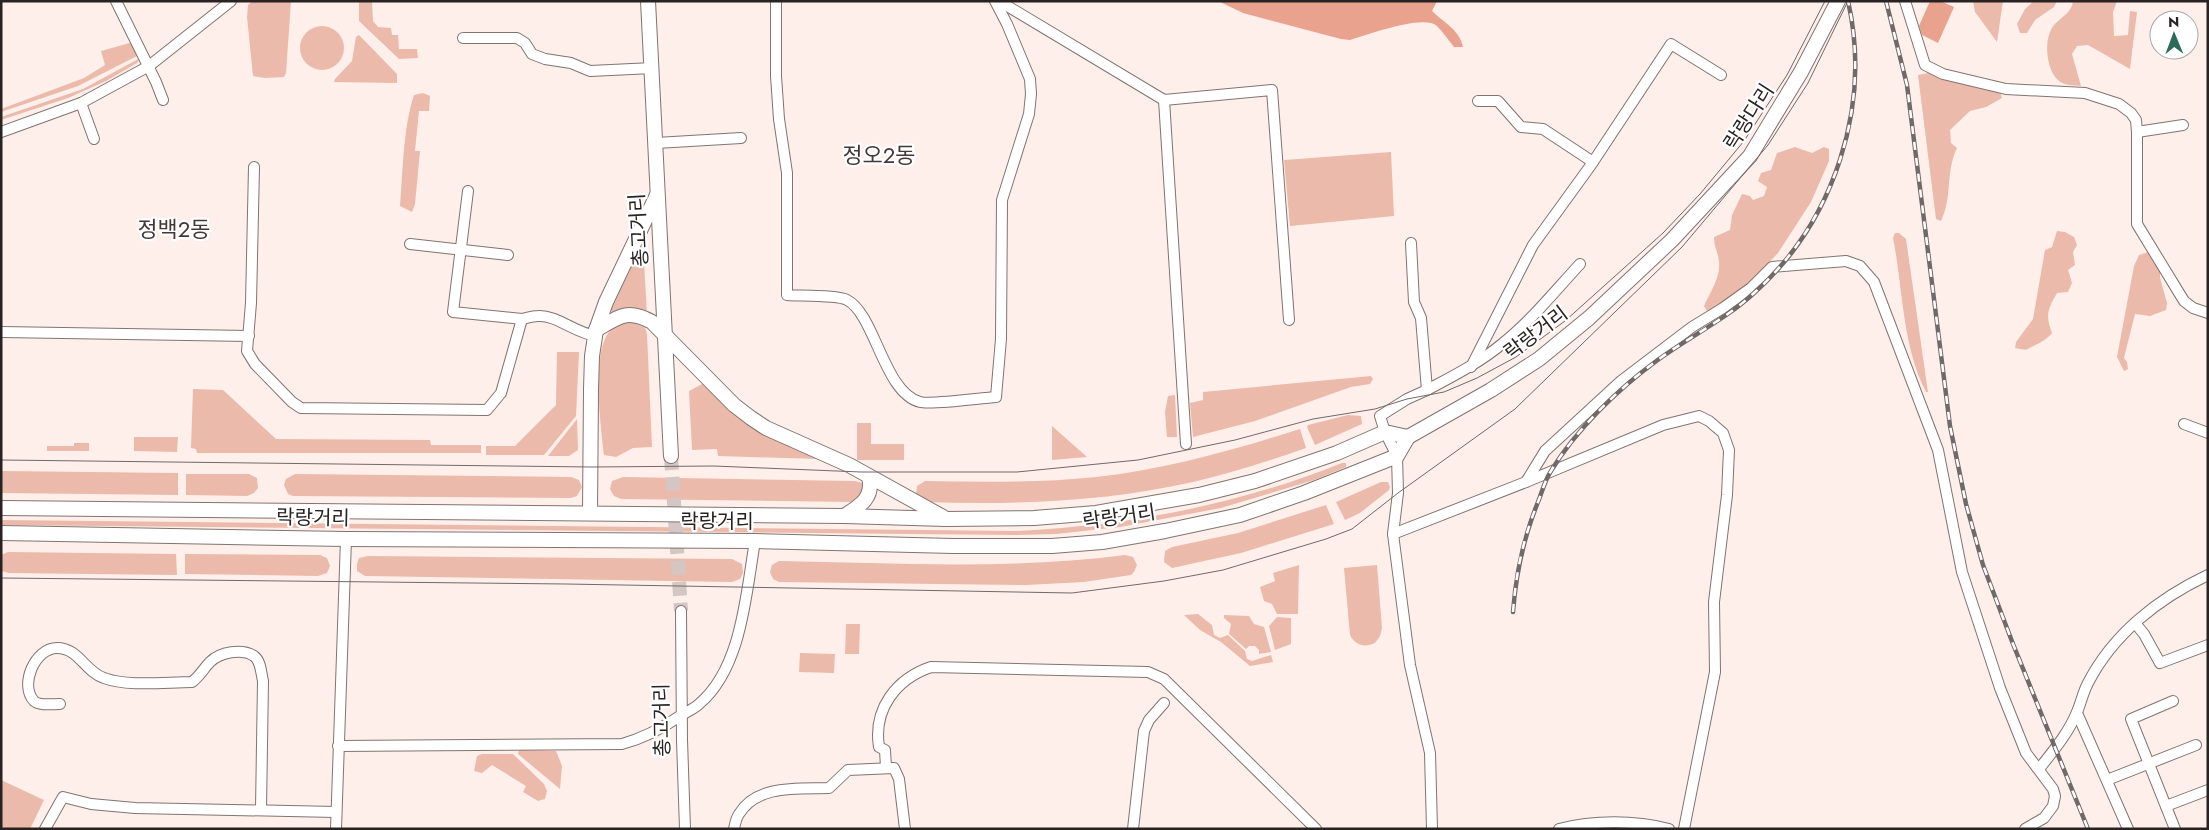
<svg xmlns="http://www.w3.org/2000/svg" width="2209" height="830" viewBox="0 0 2209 830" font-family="Jost,'Noto Sans KR',sans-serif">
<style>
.green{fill:#ebbaab}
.water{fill:#e9a28d}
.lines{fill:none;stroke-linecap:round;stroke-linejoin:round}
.major-tunnel{stroke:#d3c6c3;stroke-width:14;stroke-dasharray:14 7;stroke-linecap:butt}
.minor-casing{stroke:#807470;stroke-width:12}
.major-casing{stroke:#807470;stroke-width:16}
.minor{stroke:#fff;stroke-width:10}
.major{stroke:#fff;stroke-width:14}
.tram{stroke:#716967;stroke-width:1}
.rail-casing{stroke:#716967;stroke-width:4.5}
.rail{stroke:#fff;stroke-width:2.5;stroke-dasharray:8;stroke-linecap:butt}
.labels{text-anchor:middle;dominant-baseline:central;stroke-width:4.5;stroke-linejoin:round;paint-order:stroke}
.street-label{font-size:20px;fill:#282322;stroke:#fff}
.quarter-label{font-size:22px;fill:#433834;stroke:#fff}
</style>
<rect width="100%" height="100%" fill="#feefeb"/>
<!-- green -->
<g class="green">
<polygon points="252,1 291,1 286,73 284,77 265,78 253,76 247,17 248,5"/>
<polygon points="359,1 372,1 373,21 378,27 391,28 392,35 398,35 399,49 417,49 418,58 399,59 359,21"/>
<polygon points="1973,1 2003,1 1997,42 1975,12"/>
<polygon points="2034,1 2057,1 2054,7 2035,20 2027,33 2020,33 2017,24 2025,9"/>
<path d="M2073 1H2117L2113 12 2114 36 2128 35 2130 11 2137 12 2130 69 2088 45 2077 46 2072 54 2081 86C2073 85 2064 86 2058 80 2046 69 2043 38 2054 25 2061 17 2072 13 2073 1Z"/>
<circle cx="322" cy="48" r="22"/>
<polygon points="359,35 397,74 397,83 334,82 335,79 352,61 356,37"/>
<polygon points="133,42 138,54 137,56 78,86 1,112 1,109 84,78 105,65 101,51"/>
<polygon points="140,58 137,63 106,81 68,98 1,120 1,117 83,89"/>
<path d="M1928 73 2000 92 2002 98 1986 107 1970 111 1950 130 1951 143 1957 148C1945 173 1953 196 1941 221L1936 219 1918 75Z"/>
<path d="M423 93 430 96 429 111H419L415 151H420L415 204 412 212 400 206C403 171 403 128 414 95Z"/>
<path d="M1795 147 1812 153 1824 147 1829 149V161L1811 202 1778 253 1749 283 1713 311H1707L1704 306C1710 292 1721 277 1719 261 1718 252 1714 247 1714 237L1730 230 1732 215 1742 194 1750 196 1753 200 1764 196 1767 187 1758 181 1761 173 1771 170 1777 153Z"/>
<polygon points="1391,152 1394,216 1290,226 1284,160"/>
<path d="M2057 231 2065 232 2074 237 2077 245 2073 252 2075 265 2068 270 2072 283 2068 292 2057 293C2048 309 2045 315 2052 333 2045 342 2036 344 2026 350L2015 348 2016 342 2033 319 2045 250 2052 247Z"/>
<path d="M1895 233H1899L1906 239 1928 392H1926C1902 345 1903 288 1893 238Z"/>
<polygon points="643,242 647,316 613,314 611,310"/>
<polygon points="2148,252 2154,256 2160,266 2160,278 2167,303 2166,310 2150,316 2135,314 2124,358 2127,362 2128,369 2124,371 2117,357 2134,266 2139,255"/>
<path d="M633 322 645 328 647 334 652 447 633 448 616 457 604 455C601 426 591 355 609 332 615 324 623 323 633 322Z"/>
<polygon points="557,352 579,352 576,416 544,455 486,455 486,446 515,446 556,405"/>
<polygon points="1371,376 1373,379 1370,384 1351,387 1255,421 1193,437 1190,403 1203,400 1203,392"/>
<path d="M704 383C736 422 773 438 818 459L718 456 717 449 692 450 689 391Z"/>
<polygon points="193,389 223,390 276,439 430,440 431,445 481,445 481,453 197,453 196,449 191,448"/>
<polygon points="1175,395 1177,437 1167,437 1165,412 1168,396"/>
<polygon points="1348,415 1361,416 1362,424 1315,445 1307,427 1308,425"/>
<polygon points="577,419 578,450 569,456 548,456"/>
<polygon points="857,423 871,423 871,444 904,444 904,460 857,460"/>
<polygon points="1052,426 1087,457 1052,460"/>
<path d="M1300 429 1306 448C1269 461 1232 473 1193 482 1104 502 1015 505 924 502L916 495 917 486 925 481C982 482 1039 483 1096 477 1166 469 1233 450 1300 429Z"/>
<polygon points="134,437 178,437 177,452 134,451"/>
<polygon points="74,443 89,443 89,451 47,451 47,446 74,446"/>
<path d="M1342 463H1346V467L1314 480 1221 508 1120 527 1056 534 1015 535 912 534 1 525V520L1015 531C1127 526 1238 505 1342 463Z"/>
<polygon points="1,471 178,473 178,495 1,493"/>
<polygon points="186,474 249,474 257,478 258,488 254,493 247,496 186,495"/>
<polygon points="295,474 571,477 579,480 582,487 577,496 571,498 293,496 288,494 284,485 286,479"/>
<polygon points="623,477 855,481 862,483 866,490 855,502 621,499 614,496 610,489 612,481"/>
<polygon points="1381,482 1388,482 1390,487 1389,490 1360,513 1345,520 1336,502"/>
<polygon points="1326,505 1334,524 1241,553 1172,568 1164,562 1165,551 1172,547 1238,533"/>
<polygon points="8,552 176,554 177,575 9,573 1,571 1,555"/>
<polygon points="185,554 320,555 327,558 330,566 327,573 318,576 185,574"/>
<path d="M1125 555 1133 557 1137 565 1134 572 1131 575 1084 582 1026 585 779 582 773 579 770 572 772 565 779 561C894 563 1010 570 1125 555Z"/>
<polygon points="368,556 732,559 742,564 743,573 740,579 732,582 365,576 357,571 357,564 359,558"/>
<polygon points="1299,565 1298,614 1277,614 1272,604 1264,601 1260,587 1275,581 1273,573"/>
<path d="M1377 565 1382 628 1380 636 1375 643C1364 648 1355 645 1350 635L1344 568Z"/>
<polygon points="1198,614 1212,625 1214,635 1220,638 1228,635 1245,651 1247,659 1252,661 1271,655 1273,662 1250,666 1221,642 1200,630 1184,615"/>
<polygon points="1224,615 1249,616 1254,624 1264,627 1271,652 1259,654 1259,650 1255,646 1249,646 1246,649 1229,634 1231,624 1224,618"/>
<polygon points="1277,617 1291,618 1291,644 1275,650 1269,626"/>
<polygon points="846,624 860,624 859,654 845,654"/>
<polygon points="800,653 835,654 834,673 799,672"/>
<polygon points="519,750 556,751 562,766 560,789 518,754"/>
<polygon points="482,754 513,754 544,784 547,791 545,799 538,801 523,792 526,786 492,765 482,773 474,771 477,756"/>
<polygon points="1,780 44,800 30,829 1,829"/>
</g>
<!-- water -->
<g class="water">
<path d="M1218 1H1437L1432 11C1443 22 1460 30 1463 47H1454C1449 41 1443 32 1437 26 1423 14 1368 35 1350 40L1341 39 1243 13Z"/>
<polygon points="1930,1 1940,1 1954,7 1938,43 1922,35 1919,26"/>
</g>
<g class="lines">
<!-- major-tunnel -->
<polyline class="major-tunnel" points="671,456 681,611"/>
<!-- minor casing -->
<g class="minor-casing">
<g id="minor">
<polyline points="116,1 156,82 163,100"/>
<path d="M776 1V76L779 119 787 173V295C798 296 839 295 847 300 875 314 884 393 920 402 933 405 980 398 996 397L1001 339 1002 200 1029 114 1031 94 1030 79 1007 24 995 1"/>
<polyline points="999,1 1164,100 1272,90 1289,320"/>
<polyline points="1905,1 1925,65 1943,74 2006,89 2085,93 2119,104 2131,113 2136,120 2137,132 2137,224 2184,301 2193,308 2208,313"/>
<polyline points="463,38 517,38 525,43 532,54 545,59 571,63 590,71 653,68"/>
<polyline points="1164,100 1186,444"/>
<polyline points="1478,101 1498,101 1521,127 1543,129 1593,162"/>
<polyline points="81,103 94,139"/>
<polyline points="1,132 81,103 149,66 231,1"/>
<polyline points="2137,132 2183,125"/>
<polyline points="656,143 741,138"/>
<path d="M254 167 251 303 247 351 255 364 292 402 301 408 487 410 501 393 522 319C527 318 532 316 538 316 557 315 575 333 596 336"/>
<polyline points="468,191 453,312 522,319"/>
<polyline points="1411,243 1414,302 1421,318 1427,390 1407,399 1380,416 1385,432 1397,456 1398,493 1393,534 1410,665 1430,753 1432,829"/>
<polyline points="410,244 508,255"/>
<polyline points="1,332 249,336"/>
<polyline points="1471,367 1533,245 1591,165 1671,44 1721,75"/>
<path d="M1427 390C1453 376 1479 363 1502 344 1531 321 1555 291 1580 264"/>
<polyline points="2184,424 2208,433"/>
<polyline points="1526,482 1545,451 1621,381 1692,327 1723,308 1751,288 1772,267 1846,261 1860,266 1874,282 1938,450 1962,572 2000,688 2026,753 2053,789 2055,796 2053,806 2044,818 2025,829"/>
<polyline points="1393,534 1526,482 1663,425 1699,416 1709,421 1723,433 1729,450 1727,495 1714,602 1715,672 1684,829"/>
<polyline points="681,611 682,740 685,829"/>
<polyline points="2135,623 2144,634 2160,663 2208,645"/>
<polyline points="2173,701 2131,719 2175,829"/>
<path d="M60 704C53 704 39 706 34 701 19 685 35 648 57 648 79 648 85 672 104 678 128 687 166 682 192 682 201 675 203 669 210 662 220 652 242 648 254 656 261 661 261 673 263 681L261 809"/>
<polyline points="2077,713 2128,829"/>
<path d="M338 746 622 744C644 738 661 729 680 716 686 712 694 709 699 704 742 668 746 593 755 541"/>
<path d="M886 767 885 750 879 747C873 709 896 679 931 667L1148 672 1164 679 1316 829"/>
<path d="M2039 769C2053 751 2068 734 2077 712 2081 703 2083 692 2088 683 2113 634 2159 598 2208 575"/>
<polyline points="2107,780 2196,745"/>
<polyline points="2166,806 2208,790"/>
<polyline points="45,829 63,797 91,804 135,808 336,812"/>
<polyline points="336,829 346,539"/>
<path d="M734 829C735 824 736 818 739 814 757 784 799 789 829 788L848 770 894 768 899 779 905 829"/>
<polyline points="1133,829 1144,731 1149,720 1164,703"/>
<path d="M1559 829C1593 820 1635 820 1669 829"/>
</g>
</g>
<!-- major casing -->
<g class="major-casing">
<g id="major">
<polyline points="648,1 671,456"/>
<path d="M596 330C618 317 627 308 652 322L734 405 751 418 766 428 849 465 943 517"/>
<polyline points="1,508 844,516 946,519 1034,518 1096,513 1199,495 1255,481 1337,453 1385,432 1408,437"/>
<polyline points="590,513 591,389 592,356 596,330 606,302 657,195"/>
<path d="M844 516C860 506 874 498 869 477"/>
<polyline points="1,533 346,539 755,541 953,546 1052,546 1102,542 1165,531 1240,515 1304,493 1397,456 1408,437 1491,390 1539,359 1589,318 1672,240 1750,156 1801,72 1838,1"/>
</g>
</g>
<!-- minor -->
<use href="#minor" class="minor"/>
<!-- major -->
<use href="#major" class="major"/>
<!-- tram -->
<g class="tram">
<polyline points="1,460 592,467 714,466 861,472 1017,472 1138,460 1235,440 1313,419 1375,409 1407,399 1444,392 1477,378 1516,357 1565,321 1663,233 1700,194 1744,141 1787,75 1825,1"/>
<polyline points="1,578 566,584 1072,593 1164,581 1223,570 1326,539 1352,529 1398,493 1515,409 1682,247 1768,145 1808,83 1848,1"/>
</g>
<!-- rail casing -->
<g class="rail-casing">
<g id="rail">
<polyline points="1886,1 1907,85 1950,426 1966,504 1983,565 2013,644 2088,829"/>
<path d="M1513 612C1516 572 1523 539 1538 502 1542 492 1545 480 1551 471 1575 431 1617 390 1655 362 1687 338 1725 320 1754 293 1834 222 1872 106 1848 1"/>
</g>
</g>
<!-- rail -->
<use href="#rail" class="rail"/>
</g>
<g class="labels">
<!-- street labels -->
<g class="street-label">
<text transform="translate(1749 117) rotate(-57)">락랑다리</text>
<text transform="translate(639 230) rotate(-93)">총고거리</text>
<text transform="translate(1536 333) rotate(-37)">락랑거리</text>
<text transform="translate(1119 517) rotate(-8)">락랑거리</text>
<text transform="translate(313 518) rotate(1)">락랑거리</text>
<text x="717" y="521">락랑거리</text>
<text transform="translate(662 720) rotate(-91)">총고거리</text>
</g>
<!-- quarter labels -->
<g class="quarter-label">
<text x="879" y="155">정오2동</text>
<text x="174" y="229">정백2동</text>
</g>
</g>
<!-- border -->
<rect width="2209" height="830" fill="none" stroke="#282322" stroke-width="5"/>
<!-- north arrow -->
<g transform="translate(2174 35) rotate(359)"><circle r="24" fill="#ffffff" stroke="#a9a7a7"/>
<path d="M0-4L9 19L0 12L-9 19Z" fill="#2b6b5a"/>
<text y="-8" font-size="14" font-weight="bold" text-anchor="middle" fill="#282322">N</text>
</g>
</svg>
